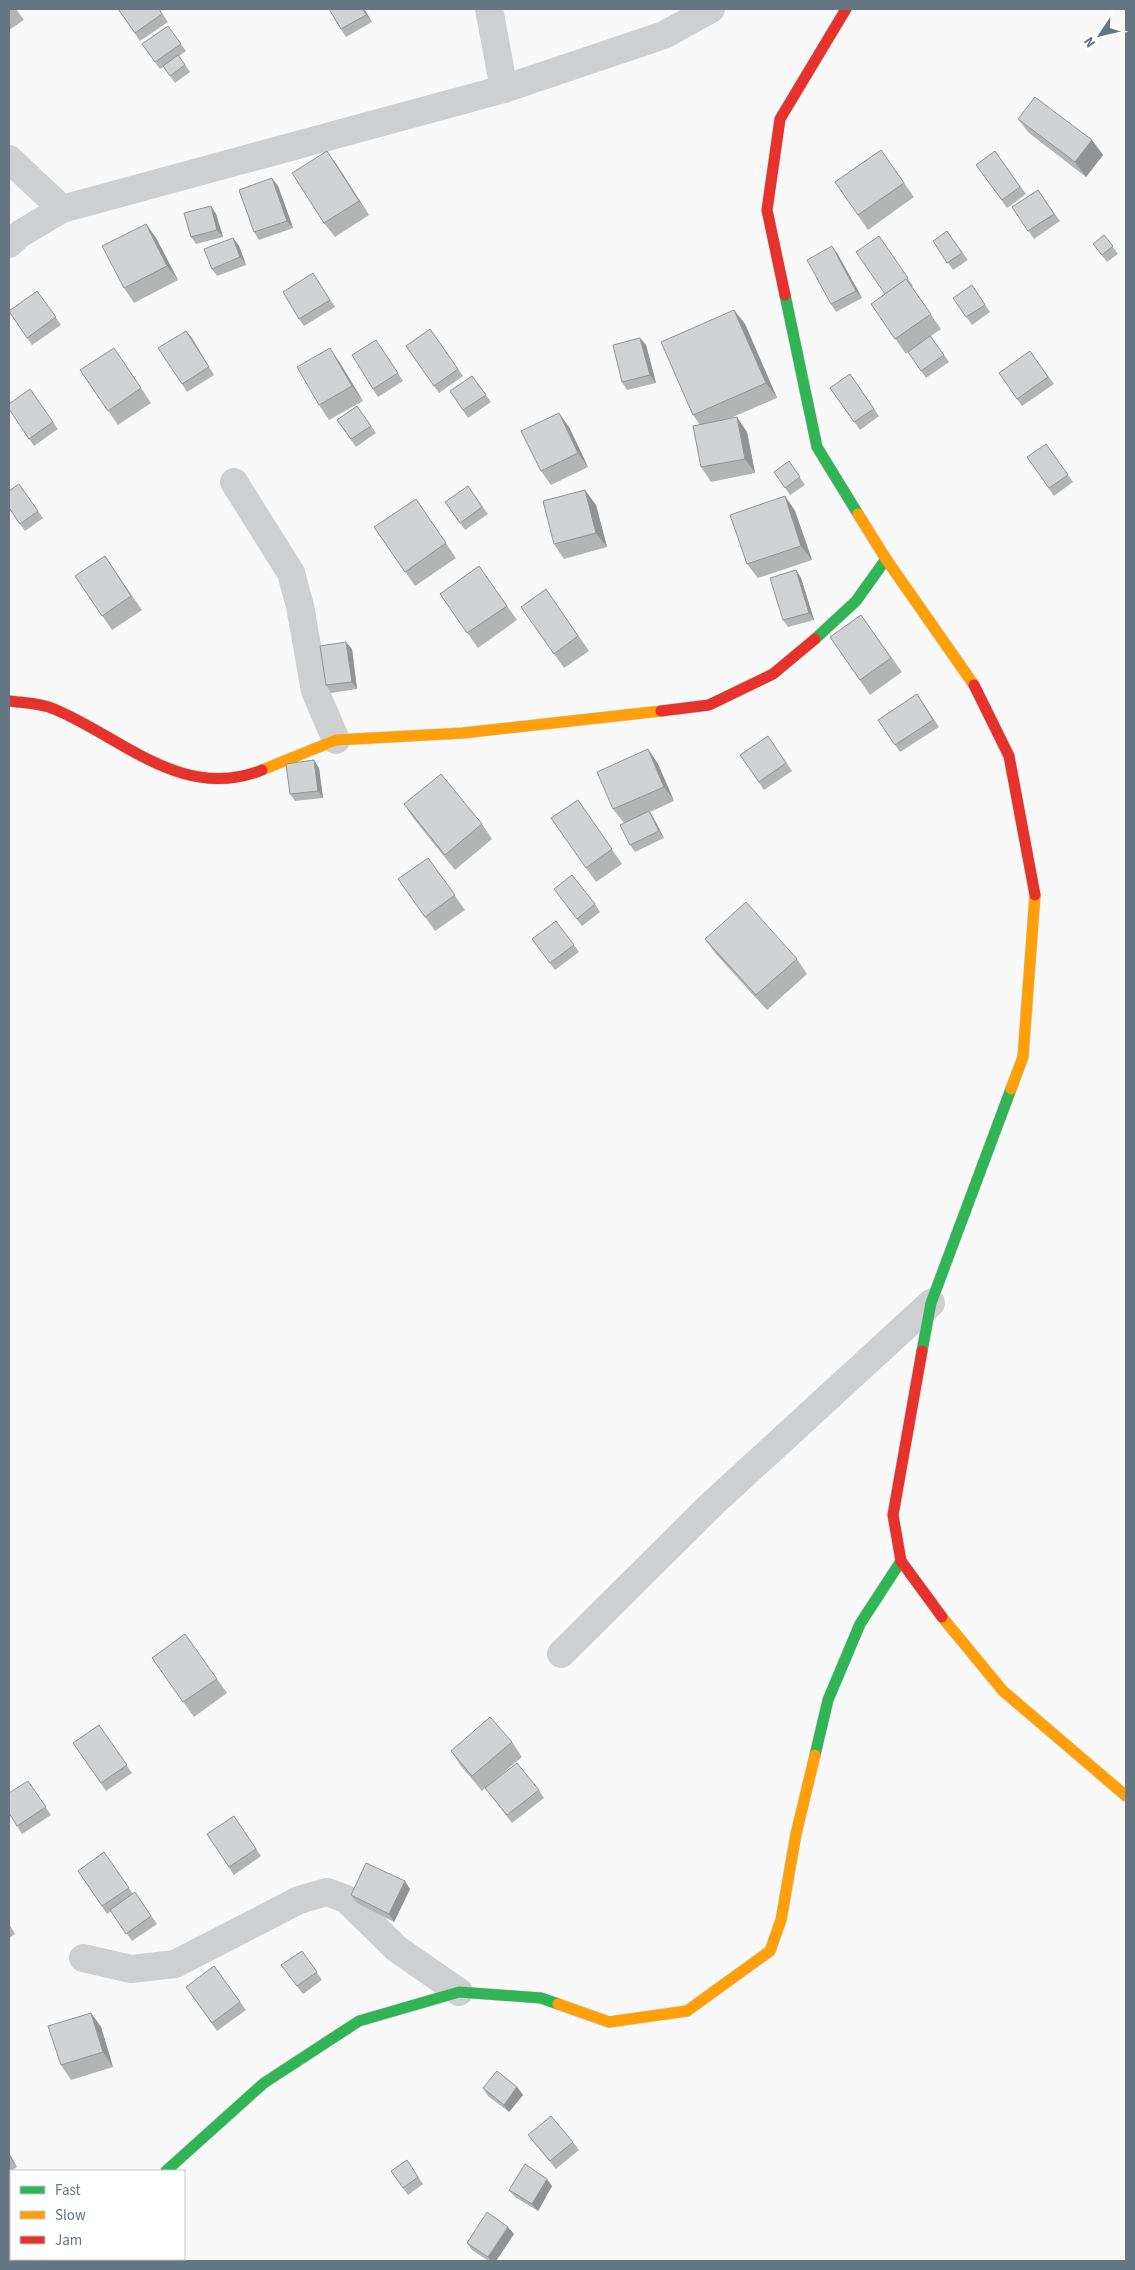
<svg xmlns="http://www.w3.org/2000/svg" width="1135" height="2270" viewBox="0 0 1135 2270" font-family="'Source Sans 3',sans-serif">
<style>
.lines{fill:none;stroke-linecap:round;stroke-linejoin:round}
.fast-casing{stroke:#d5d6d7;stroke-width:12}
.slow-casing{stroke:#d5d6d7;stroke-width:12}
.jam-casing{stroke:#d5d6d7;stroke-width:12}
.street{stroke:#cecfd0;stroke-width:28}
.fast{stroke:#30b455;stroke-width:11}
.slow{stroke:#ff9f0a;stroke-width:11}
.jam{stroke:#e5322d;stroke-width:11}
.wall{fill:#b3b5b5}
.shaded-wall{fill:#929394}
.building{fill:#d0d2d3;stroke:#929394}
</style>
<rect width="100%" height="100%" fill="#f9f9f9"/>
<g class="lines">
<!-- fast casing -->
<g class="fast-casing">
<g id="fast">
<polyline points="785,295 817,447 858,514"/>
<polyline points="815,639 856,601 886,559"/>
<polyline points="922,1351 931,1303 1011,1089"/>
<polyline points="815,1755 828,1700 860,1624 901,1561"/>
<polyline points="166,2171 264,2083 359,2021 459,1992 541,1998 558,2004"/>
</g>
</g>
<!-- slow casing -->
<g class="slow-casing">
<g id="slow">
<polyline points="858,514 886,559 974,685"/>
<polyline points="262,770 336,740 463,733 661,711"/>
<polyline points="1011,1089 1023,1057 1035,895"/>
<polyline points="942,1617 1003,1691 1126,1796"/>
<polyline points="558,2004 609,2022 687,2011 770,1951 781,1920 796,1834 815,1755"/>
</g>
</g>
<!-- jam casing -->
<g class="jam-casing">
<g id="jam">
<polyline points="785,295 767,210 780,119 846,9"/>
<polyline points="974,685 1009,756 1035,895"/>
<path d="M9 701C23 703 41 703 54 709 122 737 182 802 262 770"/>
<polyline points="661,711 709,705 773,674 815,639"/>
<polyline points="922,1351 893,1515 901,1561 942,1617"/>
</g>
</g>
<!-- street -->
<g class="street">
<polyline points="489,9 504,89"/>
<polyline points="9,159 62,209"/>
<polyline points="9,244 20,234 62,209 504,89 664,35 711,9"/>
<polyline points="234,482 291,573 300,606 315,691 336,740"/>
<polyline points="561,1654 711,1505 931,1303"/>
<polyline points="83,1958 131,1969 175,1964 299,1900 327,1892 346,1899 397,1949 459,1992"/>
<polyline points="9,2239 11,2238"/>
<polyline points="108,2261 109,2259"/>
</g>
<!-- fast -->
<use href="#fast" class="fast"/>
<!-- slow -->
<use href="#slow" class="slow"/>
<!-- jam -->
<use href="#jam" class="jam"/>
</g>
<!-- wall -->
<g class="wall">
<polygon points="9,9 16,9 24,20 9,30"/>
<polygon points="118,9 159,9 168,22 140,41"/>
<polygon points="329,9 364,9 372,22 346,37 341,29"/>
<polygon points="168,26 186,51 179,56 190,72 175,83 164,67 160,69 142,44"/>
<polygon points="1018,119 1092,140 1103,155 1086,177 1029,133"/>
<polygon points="881,150 914,197 868,230 835,182"/>
<polygon points="327,151 369,215 335,237 324,223"/>
<polygon points="995,151 1026,194 1007,208 976,165"/>
<polygon points="278,186 293,228 259,240 254,232"/>
<polygon points="1038,190 1060,221 1034,239 1012,207"/>
<polygon points="211,206 216,214 223,237 196,244 191,237"/>
<polygon points="146,224 156,238 178,280 134,303 124,288"/>
<polygon points="947,231 968,260 953,270 933,241"/>
<polygon points="1104,235 1118,254 1107,262 1093,244"/>
<polygon points="879,236 913,286 912,287 941,329 931,336 949,362 926,378 908,352 906,354 871,304 885,294"/>
<polygon points="233,238 239,246 246,265 217,276 212,269"/>
<polygon points="837,253 862,298 836,312 831,304"/>
<polygon points="318,281 335,307 304,326 299,319"/>
<polygon points="972,285 990,312 972,325 953,298"/>
<polygon points="37,291 61,325 32,345 9,312"/>
<polygon points="734,310 745,324 777,398 726,420 747,432 755,473 711,482 701,467 700,425 693,415"/>
<polygon points="430,329 463,376 439,393 406,346"/>
<polygon points="186,331 214,375 187,392 182,384"/>
<polygon points="640,338 646,345 656,383 627,390 622,382"/>
<polygon points="376,340 403,381 378,397 373,389"/>
<polygon points="330,348 340,363 363,401 329,420 319,405"/>
<polygon points="1030,351 1054,384 1022,406 999,373"/>
<polygon points="124,362 151,403 118,425 80,370"/>
<polygon points="850,374 879,416 860,430 830,388"/>
<polygon points="472,376 491,402 468,418 450,391"/>
<polygon points="30,389 58,429 34,446 9,409"/>
<polygon points="357,406 376,433 356,447 337,420"/>
<polygon points="569,427 588,467 551,485 541,471"/>
<polygon points="1046,444 1073,482 1054,496 1027,457"/>
<polygon points="789,461 805,485 790,495 774,472"/>
<polygon points="19,484 43,518 25,531 9,508"/>
<polygon points="468,486 488,514 465,530 445,502"/>
<polygon points="785,496 795,511 812,560 758,578 747,564"/>
<polygon points="416,499 456,558 415,586 374,527"/>
<polygon points="596,505 607,547 564,559 554,544"/>
<polygon points="105,556 142,610 112,630 75,576"/>
<polygon points="479,566 517,620 478,648 440,594"/>
<polygon points="796,570 801,578 814,620 788,627 783,620"/>
<polygon points="546,589 589,651 564,668 521,607"/>
<polygon points="861,615 902,672 870,695 830,637"/>
<polygon points="352,649 357,689 331,693 326,685"/>
<polygon points="917,694 939,727 900,752 878,720"/>
<polygon points="768,736 792,771 764,790 740,755"/>
<polygon points="648,749 658,764 674,801 650,812 654,819 664,838 635,852 630,845 624,823 613,809"/>
<polygon points="319,768 323,798 295,801 290,794"/>
<polygon points="578,800 622,864 596,882 551,818"/>
<polygon points="404,804 482,824 492,839 455,870 414,819"/>
<polygon points="428,858 465,910 435,931 398,879"/>
<polygon points="560,897 595,904 600,912 582,926"/>
<polygon points="532,939 574,945 579,952 555,970"/>
<polygon points="705,939 797,959 807,974 767,1010 715,953"/>
<polygon points="185,1634 227,1693 194,1717 152,1658"/>
<polygon points="99,1725 132,1773 106,1791 73,1743"/>
<polygon points="512,1742 522,1757 496,1779 539,1790 544,1798 512,1823 485,1788 482,1791 461,1766 451,1751"/>
<polygon points="28,1781 51,1815 22,1834 9,1813"/>
<polygon points="234,1816 261,1856 234,1875 207,1834"/>
<polygon points="104,1852 133,1894 135,1892 157,1924 132,1941 111,1911 107,1914 78,1871"/>
<polygon points="410,1889 394,1922 357,1903 351,1895"/>
<polygon points="9,1924 15,1934 9,1938"/>
<polygon points="302,1951 322,1980 303,1994 281,1965"/>
<polygon points="214,1966 246,2010 217,2031 186,1987"/>
<polygon points="91,2013 101,2027 113,2067 71,2080 61,2065"/>
<polygon points="517,2087 523,2095 509,2112 488,2096 483,2088"/>
<polygon points="528,2135 573,2142 579,2150 556,2169 534,2143"/>
<polygon points="9,2153 17,2167 9,2172"/>
<polygon points="407,2160 423,2184 408,2195 391,2171"/>
<polygon points="552,2186 538,2211 515,2197 509,2190"/>
<polygon points="9,2214 11,2218 11,2229 9,2230"/>
<polygon points="514,2234 496,2261 489,2261 472,2250 467,2243"/>
</g>
<!-- shaded-wall -->
<g class="shaded-wall">
<polygon points="363,9 364,9 372,22 366,15"/>
<polygon points="1092,140 1103,155 1086,177 1075,162"/>
<polygon points="327,151 337,165 369,215 359,201"/>
<polygon points="272,178 278,186 293,228 287,221"/>
<polygon points="211,206 216,214 223,237 217,230"/>
<polygon points="146,224 156,238 178,280 167,266"/>
<polygon points="233,238 239,246 246,265 240,257"/>
<polygon points="832,246 837,253 862,298 856,291"/>
<polygon points="734,310 745,324 777,398 766,383"/>
<polygon points="186,331 192,338 214,375 209,367"/>
<polygon points="640,338 646,345 656,383 650,375"/>
<polygon points="330,348 340,363 363,401 352,386"/>
<polygon points="559,413 569,427 588,467 578,453"/>
<polygon points="737,417 747,432 755,473 745,459"/>
<polygon points="585,490 596,505 607,547 596,533"/>
<polygon points="785,496 795,511 812,560 801,546"/>
<polygon points="796,570 801,578 814,620 809,613"/>
<polygon points="346,642 352,649 357,689 352,682"/>
<polygon points="648,749 658,764 674,801 664,787"/>
<polygon points="314,760 319,768 323,798 318,791"/>
<polygon points="649,811 654,819 664,838 659,831"/>
<polygon points="405,1881 410,1889 394,1922 389,1914"/>
<polygon points="91,2013 101,2027 113,2067 103,2052"/>
<polygon points="517,2087 523,2095 509,2112 504,2105"/>
<polygon points="9,2153 17,2167 9,2156"/>
<polygon points="547,2179 552,2186 538,2211 532,2204"/>
<polygon points="508,2227 514,2234 496,2261 491,2261 488,2257"/>
</g>
<!-- building -->
<g class="building">
<polygon points="118,9 159,9 162,14 135,33"/>
<polygon points="329,9 363,9 366,15 341,29"/>
<polygon points="168,26 181,44 155,62 142,44"/>
<polygon points="178,55 185,65 170,76 163,66"/>
<polygon points="1035,97 1092,140 1075,162 1018,119"/>
<polygon points="881,150 904,183 858,215 835,182"/>
<polygon points="327,151 359,201 324,223 292,173"/>
<polygon points="995,151 1020,187 1002,200 976,165"/>
<polygon points="272,178 287,221 254,232 239,190"/>
<polygon points="1038,190 1054,214 1028,231 1012,207"/>
<polygon points="211,206 217,230 191,237 184,213"/>
<polygon points="146,224 167,266 124,288 102,246"/>
<polygon points="947,231 962,253 947,263 933,241"/>
<polygon points="1104,235 1113,246 1102,255 1093,244"/>
<polygon points="879,236 908,278 885,294 856,252"/>
<polygon points="233,238 240,257 212,269 204,249"/>
<polygon points="832,246 856,291 831,304 807,260"/>
<polygon points="313,273 330,300 299,319 283,292"/>
<polygon points="906,279 931,314 895,339 871,304"/>
<polygon points="972,285 985,305 966,317 953,298"/>
<polygon points="37,291 56,317 27,338 9,311"/>
<polygon points="734,310 766,383 693,415 661,342"/>
<polygon points="430,329 458,369 434,386 406,346"/>
<polygon points="186,331 209,367 182,384 158,348"/>
<polygon points="930,336 944,355 921,371 908,352"/>
<polygon points="640,338 650,375 622,382 613,345"/>
<polygon points="376,340 398,373 373,389 352,355"/>
<polygon points="114,348 141,388 108,411 80,370"/>
<polygon points="330,348 352,386 319,405 297,367"/>
<polygon points="1030,351 1048,377 1017,399 999,373"/>
<polygon points="850,374 874,409 854,422 830,388"/>
<polygon points="472,376 486,395 463,410 450,391"/>
<polygon points="30,389 53,422 29,439 9,409 9,404"/>
<polygon points="357,406 371,426 351,439 337,420"/>
<polygon points="559,413 578,453 541,471 521,431"/>
<polygon points="737,417 745,459 701,467 693,426"/>
<polygon points="1046,444 1068,475 1049,488 1027,457"/>
<polygon points="789,461 800,477 785,488 774,472"/>
<polygon points="19,484 38,511 20,524 9,508 9,491"/>
<polygon points="468,486 482,507 460,523 445,502"/>
<polygon points="585,490 596,533 554,544 543,501"/>
<polygon points="785,496 801,546 747,564 730,515"/>
<polygon points="416,499 446,543 405,572 374,527"/>
<polygon points="105,556 131,596 102,616 75,576"/>
<polygon points="479,566 507,606 467,633 440,594"/>
<polygon points="796,570 809,613 783,620 770,578"/>
<polygon points="546,589 578,636 554,654 521,607"/>
<polygon points="861,615 891,658 860,680 830,637"/>
<polygon points="346,642 352,682 326,685 320,646"/>
<polygon points="917,694 933,720 895,745 878,720"/>
<polygon points="768,736 786,763 759,782 740,755"/>
<polygon points="648,749 664,787 613,809 597,772"/>
<polygon points="314,760 318,791 290,794 286,764"/>
<polygon points="441,774 482,824 445,855 404,804"/>
<polygon points="578,800 612,849 586,868 551,818"/>
<polygon points="649,811 659,831 630,845 620,825"/>
<polygon points="428,858 455,895 425,917 398,879"/>
<polygon points="572,875 595,904 577,919 554,889"/>
<polygon points="746,902 797,959 756,995 705,939"/>
<polygon points="556,921 574,945 550,963 532,939"/>
<polygon points="185,1634 217,1679 183,1702 152,1658"/>
<polygon points="490,1717 512,1742 472,1776 451,1751"/>
<polygon points="99,1725 127,1765 101,1783 73,1743"/>
<polygon points="517,1763 539,1790 507,1815 485,1788"/>
<polygon points="28,1781 46,1807 17,1826 9,1813 9,1793"/>
<polygon points="234,1816 256,1849 229,1867 207,1834"/>
<polygon points="104,1852 129,1888 102,1906 78,1871"/>
<polygon points="366,1863 405,1881 389,1914 351,1895"/>
<polygon points="135,1892 151,1916 126,1934 110,1910"/>
<polygon points="302,1951 317,1972 297,1986 281,1965"/>
<polygon points="214,1966 240,2002 212,2023 186,1987"/>
<polygon points="91,2013 103,2052 61,2065 48,2026"/>
<polygon points="497,2071 517,2087 504,2105 483,2088"/>
<polygon points="551,2116 573,2142 550,2161 528,2135"/>
<polygon points="407,2160 418,2177 403,2188 391,2171"/>
<polygon points="525,2164 547,2179 532,2204 509,2190"/>
<polygon points="487,2212 508,2227 488,2257 467,2243"/>
</g>
<!-- border -->
<rect width="1135" height="2270" fill="none" stroke="#657683" stroke-width="20"/>
<!-- legend -->
<rect x="10" y="2170" width="175" height="90" fill="#ffffff" stroke="#c1c8cd"/>
<rect x="20" y="2186" width="25" height="8" fill="#30b455" stroke="#c1c8cd"/>
<text x="55" y="2195" font-size="15" fill="#657683">Fast</text>
<rect x="20" y="2211" width="25" height="8" fill="#ff9f0a" stroke="#c1c8cd"/>
<text x="55" y="2220" font-size="15" fill="#657683">Slow</text>
<rect x="20" y="2236" width="25" height="8" fill="#e5322d" stroke="#c1c8cd"/>
<text x="55" y="2245" font-size="15" fill="#657683">Jam</text>
<!-- north arrow -->
<g transform="translate(1100 35) rotate(235)" stroke="#ffffff" stroke-width="4" paint-order="stroke">
<path d="M0-4L9 19L0 12L-9 19Z" fill="#657683"/>
<text y="-8" font-size="14" font-weight="bold" text-anchor="middle" fill="#657683">N</text>
</g>
</svg>
